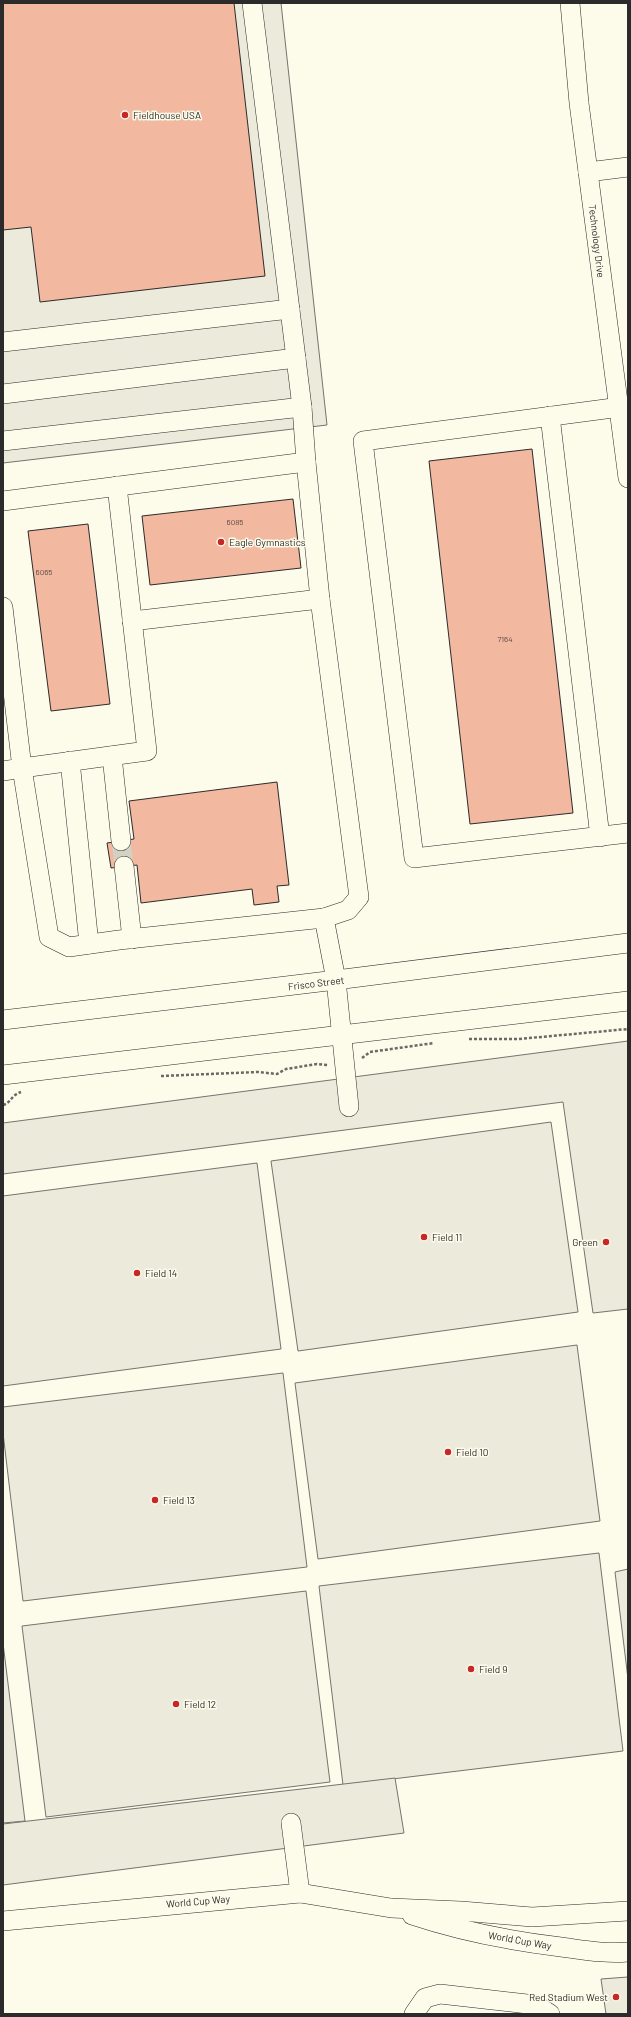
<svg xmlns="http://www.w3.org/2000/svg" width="631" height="2017" viewBox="0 0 631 2017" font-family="Barlow,sans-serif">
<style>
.green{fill:#ecebdb;stroke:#74746e}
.parking{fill:#eceadb;stroke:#74746e}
.building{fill:#f2b8a0;stroke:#2b2b2b}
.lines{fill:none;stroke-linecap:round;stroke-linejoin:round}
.minor-tunnel{stroke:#d3d1c4;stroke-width:19;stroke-dasharray:19 10;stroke-linecap:butt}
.minor-casing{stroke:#2b2b2b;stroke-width:20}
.path{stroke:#6a6964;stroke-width:2.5;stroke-dasharray:3 2;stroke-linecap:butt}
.minor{stroke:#fdfbea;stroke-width:19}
.poi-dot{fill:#c62828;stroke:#fdfbea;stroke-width:1.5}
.labels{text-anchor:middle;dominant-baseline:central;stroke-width:3;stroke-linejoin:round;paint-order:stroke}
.number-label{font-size:8px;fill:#5d4e48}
.poi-label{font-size:10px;fill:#2b2b2b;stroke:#fdfbea;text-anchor:start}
.street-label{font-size:10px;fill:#2b2b2b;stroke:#fdfbea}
</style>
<rect width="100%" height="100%" fill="#fdfbea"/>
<!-- green -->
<g class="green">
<polygon points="551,1122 578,1312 298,1351 271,1161"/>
<polygon points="257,1163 281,1349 3,1386 3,1196"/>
<polygon points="577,1345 600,1521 318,1559 295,1383"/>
<polygon points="283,1373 307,1567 23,1601 3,1433 3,1407"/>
<polygon points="599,1553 623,1751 343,1785 319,1586"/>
<polygon points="306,1591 330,1782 46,1817 22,1626"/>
<polygon points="3,1643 25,1821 3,1823"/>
</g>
<!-- parking -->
<g class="parking">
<polygon points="3,3 281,3 327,425 3,463"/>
<polygon points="628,1041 628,1309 593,1313 563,1102 3,1174 3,1123"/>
<polygon points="628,1569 628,1679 615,1572"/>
<polygon points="395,1778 404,1833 3,1885 3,1824"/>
<polygon points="628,1977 628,2014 606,2014 601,1979"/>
</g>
<!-- building -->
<g class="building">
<polygon points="3,3 234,3 265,276 40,302 31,227 3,230"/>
<polygon points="532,449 573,813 470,824 429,461"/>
<polygon points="293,499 301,568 150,585 142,516"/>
<polygon points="88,524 110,704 51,711 28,531"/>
<polygon points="277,782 289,885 277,886 279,902 254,905 252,889 141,903 137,865 111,868 107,843 134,839 129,801"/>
</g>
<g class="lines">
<!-- minor-tunnel -->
<polyline class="minor-tunnel" points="121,841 124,866"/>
<!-- minor casing -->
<g class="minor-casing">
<g id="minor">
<polyline points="570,3 579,103 628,478"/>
<polyline points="588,172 628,167"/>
<polyline points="3,342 290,309"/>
<polyline points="3,394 296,358"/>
<polyline points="628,406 363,441 414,858 628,833"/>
<polyline points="550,416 600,837"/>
<polyline points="3,441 302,407 252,3"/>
<polyline points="117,486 147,751 22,768 49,937 69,947 119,940 324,918"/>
<polyline points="3,501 306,462 302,407"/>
<polyline points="320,599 359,897 348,910 324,918 336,980 349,1107"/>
<polyline points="3,607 22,768 3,771"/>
<polyline points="132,621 320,599 306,462"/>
<polyline points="112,756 121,841"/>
<polyline points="70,761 89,944"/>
<polyline points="124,866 132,939"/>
<polyline points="3,1020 336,980 628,943"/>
<polyline points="3,1075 628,1001"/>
<polyline points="291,1823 300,1893"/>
<path d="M412 1915C460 1931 511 1941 561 1947 584 1950 605 1954 628 1952"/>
<polyline points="3,1921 300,1893 391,1908 461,1911 532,1917 628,1911"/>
<polyline points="414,2014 425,1998 440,1994 536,2005 550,2014"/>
</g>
</g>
<!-- path -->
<g class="path">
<polyline points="469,1039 519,1039 628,1029"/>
<polyline points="362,1058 370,1052 434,1043"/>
<polyline points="161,1076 258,1072 277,1074 286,1069 317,1064 328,1065"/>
<path d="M3 1105C11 1103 11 1095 21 1092"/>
</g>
<!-- minor -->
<use href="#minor" class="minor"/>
</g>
<!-- markers -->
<g class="poi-dot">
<circle cx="125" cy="115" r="4"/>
<circle cx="221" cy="542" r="4"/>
<circle cx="424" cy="1237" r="4"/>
<circle cx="606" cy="1242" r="4"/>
<circle cx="137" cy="1273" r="4"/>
<circle cx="448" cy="1452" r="4"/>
<circle cx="155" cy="1500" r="4"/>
<circle cx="471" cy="1669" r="4"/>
<circle cx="176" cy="1704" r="4"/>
<circle cx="616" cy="1997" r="4"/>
</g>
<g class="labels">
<!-- number labels -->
<g class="number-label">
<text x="235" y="522">6085</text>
<text x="44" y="572">6065</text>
<text x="505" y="639">7164</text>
</g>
<!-- poi labels -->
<g class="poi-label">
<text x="133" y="115">Fieldhouse USA</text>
<text x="229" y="542">Eagle Gymnastics</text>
<text x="432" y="1237">Field 11</text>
<text x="598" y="1242" text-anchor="end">Green</text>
<text x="145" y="1273">Field 14</text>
<text x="456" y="1452">Field 10</text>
<text x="163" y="1500">Field 13</text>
<text x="479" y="1669">Field 9</text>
<text x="184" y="1704">Field 12</text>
<text x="608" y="1997" text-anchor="end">Red Stadium West</text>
</g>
<!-- street labels -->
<g class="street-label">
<text transform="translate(597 241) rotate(83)">Technology Drive</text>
<text transform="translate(316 983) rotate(-7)">Frisco Street</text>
<text transform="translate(198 1901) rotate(-5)">World Cup Way</text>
<text transform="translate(520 1940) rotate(10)">World Cup Way</text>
</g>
</g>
<!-- border -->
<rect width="631" height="2017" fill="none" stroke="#2b2b2b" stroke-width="8"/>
</svg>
